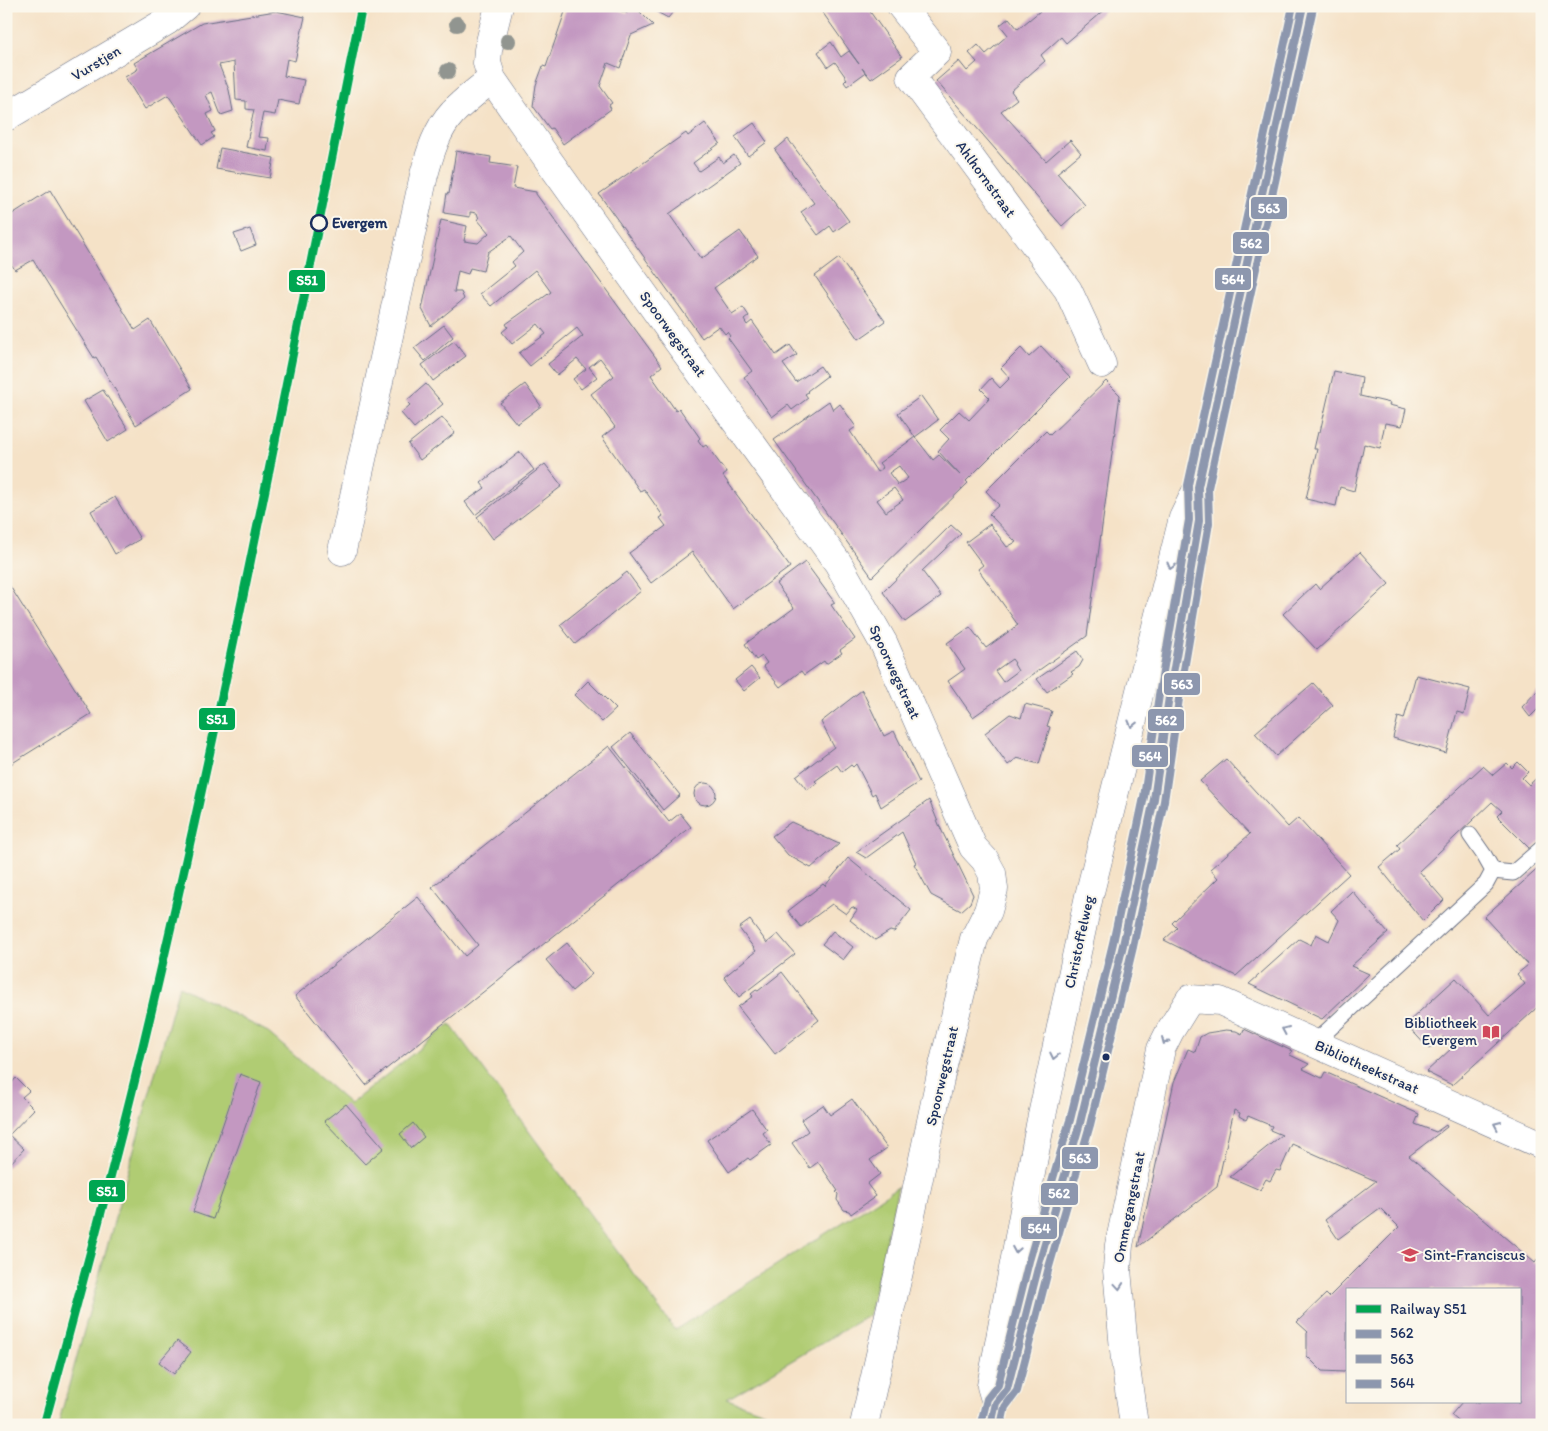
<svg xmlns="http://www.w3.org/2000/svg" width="1548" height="1431" viewBox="0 0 1548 1431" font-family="Itim,sans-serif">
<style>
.green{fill:#b0cc73;stroke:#667e68}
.building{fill:#c398c1;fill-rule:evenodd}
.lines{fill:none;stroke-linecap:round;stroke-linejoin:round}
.lane-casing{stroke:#676e83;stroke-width:17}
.street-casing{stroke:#676e83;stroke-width:29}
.secondary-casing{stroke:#676e83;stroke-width:29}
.lane{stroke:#fff;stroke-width:15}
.street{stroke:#fff;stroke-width:28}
.secondary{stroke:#fff;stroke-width:28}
.bus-1-casing{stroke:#fbf7ec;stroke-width:11}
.bus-2-casing{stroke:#fbf7ec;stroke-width:11}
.bus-3-casing{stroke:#fbf7ec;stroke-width:11}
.bus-1{stroke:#8d97ae;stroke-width:8}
.bus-2{stroke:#8d97ae;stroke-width:8}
.bus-3{stroke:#8d97ae;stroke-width:8}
.rail-1-casing{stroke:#fbf7ec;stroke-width:12}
.rail-1{stroke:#00a651;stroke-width:9}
.tree{fill:#919590}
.oneway{stroke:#8d97ae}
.stop-dot{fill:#fbf7ec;stroke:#1b2f5e;stroke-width:2.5}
.bus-dot{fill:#1b2f5e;stroke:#fbf7ec;stroke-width:2}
.labels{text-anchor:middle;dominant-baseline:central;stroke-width:4;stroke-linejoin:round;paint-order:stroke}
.street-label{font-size:15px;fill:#1b2f5e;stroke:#fbf7ec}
.stop-label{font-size:15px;font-weight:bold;fill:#1b2f5e;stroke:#fbf7ec;text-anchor:start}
.poi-label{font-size:15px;fill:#1b2f5e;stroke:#fbf7ec;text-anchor:end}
.line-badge{stroke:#fbf7ec;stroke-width:2}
.badge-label{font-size:14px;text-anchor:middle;font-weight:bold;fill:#fff}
</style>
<rect width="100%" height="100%" fill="#fbf7ec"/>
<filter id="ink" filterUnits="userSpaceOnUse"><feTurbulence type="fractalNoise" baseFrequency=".02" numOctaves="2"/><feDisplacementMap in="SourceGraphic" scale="10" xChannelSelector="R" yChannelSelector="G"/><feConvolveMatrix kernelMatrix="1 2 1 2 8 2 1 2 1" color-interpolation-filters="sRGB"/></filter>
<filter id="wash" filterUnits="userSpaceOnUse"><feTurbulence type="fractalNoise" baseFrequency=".0096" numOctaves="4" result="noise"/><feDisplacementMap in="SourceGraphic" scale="20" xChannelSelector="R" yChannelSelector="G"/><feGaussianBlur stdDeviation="1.12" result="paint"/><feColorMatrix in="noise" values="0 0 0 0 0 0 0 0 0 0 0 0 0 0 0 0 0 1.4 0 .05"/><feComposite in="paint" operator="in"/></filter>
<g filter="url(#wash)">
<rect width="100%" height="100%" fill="#f5e2c7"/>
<!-- green -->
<polygon class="green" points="179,986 266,1031 350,1104 450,1024 675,1330 898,1187 869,1315 727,1399 796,1423 797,1425 58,1425"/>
<g id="blocks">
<!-- building -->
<g class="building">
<polygon points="567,6 622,6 619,10 627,13 630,6 634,6 653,25 631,35 620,68 608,63 600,86 612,103 609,105 611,109 563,144 552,128 550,129 533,106 536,85 543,66 546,67"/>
<polygon points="646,6 678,6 668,18"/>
<polygon points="818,6 866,6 902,57 871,79 862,68 865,73 847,86 844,82 847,79 835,62 828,67 818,52 831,42 841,57 849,51 859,64"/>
<polygon points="1036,6 1105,6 1107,8 1066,43 1061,37 1041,55 1045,61 1011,91 1017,99 1001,111 1046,161 1070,140 1081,153 1057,173 1085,205 1062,226 936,81 959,61 967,71 977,62 969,53 978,45 986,54 1008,35 1000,25 1009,18 1018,29 1040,11"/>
<polygon points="276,11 305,17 295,61 287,59 284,76 304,80 299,104 278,100 275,115 263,113 258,137 269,138 267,151 246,147 254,110 246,109 246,101 236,100 234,62 219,65 229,90 233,111 221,115 212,92 206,95 213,111 207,114 215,131 211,133 214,137 202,145 168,95 145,109 125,77 138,69 134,63 202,23"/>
<polygon points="705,123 720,143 693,163 699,171 719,157 723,163 734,155 740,163 669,214 701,259 740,231 758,256 714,288 732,314 743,307 749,316 744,320 747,325 752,321 776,355 790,345 797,355 783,364 796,382 820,366 827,376 807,391 808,392 805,394 808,398 792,410 788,405 772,417 744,377 752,371 728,338 730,336 727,332 725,334 719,326 702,338 599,194 686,133 688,136"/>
<polygon points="754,123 767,142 748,156 735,137"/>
<polygon points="788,139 849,221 834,232 830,226 818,235 801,212 814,203 775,150"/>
<polygon points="220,148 274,158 270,178 216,169"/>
<polygon points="456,151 491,157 490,163 517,167 513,188 536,192 536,194 662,366 651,375 676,411 679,408 700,438 698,440 703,447 706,445 727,473 723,476 790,567 733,609 692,552 651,583 629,553 666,526 660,518 663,516 644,489 640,491 602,437 615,427 591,394 614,376 600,358 589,367 597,377 581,389 573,379 586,369 577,359 557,375 548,364 583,336 577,328 530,366 519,353 546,334 538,324 512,344 502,332 508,327 506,324 551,292 535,270 491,306 480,294 515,266 512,262 523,252 511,236 488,252 483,271 470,268 468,274 458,271 454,292 461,292 464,299 431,326 422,309 441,220 467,226 464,241 478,243 489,233 477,219 479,219 477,213 470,212 470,217 444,213 447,193 449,194"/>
<polygon points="50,190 135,330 150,320 192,389 136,425 96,357 94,358 33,260 15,270 6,256 6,218"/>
<polygon points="250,229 256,245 241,251 234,234"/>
<polygon points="839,258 885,321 859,339 815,276"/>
<polygon points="444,325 453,337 425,361 414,348"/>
<polygon points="454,341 466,356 433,381 422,365"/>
<path d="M1041 346 1070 377 966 481 968 483 872 577 774 440 829 401 833 410 840 404 856 427 850 431 877 472 883 468 879 463 915 437 933 460 939 455 960 475 938 451 949 439 940 430 959 411 969 420 990 398 981 389 991 378 1000 388 1010 378 1001 368 1021 348 1029 357ZM899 466 908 478 898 485 889 473ZM894 488 903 500 886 512 877 500Z"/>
<polygon points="1334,371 1362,377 1360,396 1390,403 1389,405 1406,409 1402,426 1385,423 1380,448 1364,444 1354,491 1340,487 1336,506 1306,499 1317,449 1314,449 1318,432 1320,432"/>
<path d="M1106 381 1120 395 1087 636 973 717 948 681 965 669 947 643 970 627 986 648 1018 625 978 569 983 565 966 542 990 524 1007 547 1016 542 989 514 999 505 986 491 1046 431 1050 435ZM1012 659 1015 663 1014 664 1018 671 1003 682 995 671Z"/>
<polygon points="426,384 443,404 414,428 401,413 410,405 406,401"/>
<polygon points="525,384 541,406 517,424 500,403"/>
<polygon points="103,390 128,429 108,442 84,401"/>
<polygon points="921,396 938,420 915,437 898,413"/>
<polygon points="442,417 455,433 420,460 408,444"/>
<polygon points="520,452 534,470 475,515 465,502 485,488 481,483"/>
<polygon points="545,464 562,486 493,539 477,517"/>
<polygon points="115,497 140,539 115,554 91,511"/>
<polygon points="951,525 961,534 922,571 941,596 905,622 883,592"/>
<polygon points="1360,552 1389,584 1317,650 1283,614 1315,584 1319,589"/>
<polygon points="805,562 835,603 831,605 855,639 840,650 842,653 826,664 824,661 804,675 801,671 780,687 763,666 767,663 762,656 756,660 745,644 794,608 776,584"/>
<polygon points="627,572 641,591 575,644 560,625"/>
<polygon points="6,580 91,714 6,767"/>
<polygon points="1077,651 1083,660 1079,667 1071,672 1073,674 1047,692 1037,679"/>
<polygon points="751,667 760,678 744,691 735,680"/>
<polygon points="1416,675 1470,689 1464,714 1457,712 1446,753 1393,738 1398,717 1404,719"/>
<polygon points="588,681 616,709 602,722 574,695"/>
<polygon points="1313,683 1333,705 1276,756 1255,733"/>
<polygon points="862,690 884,736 894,731 919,782 881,807 875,793 872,795 856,764 853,767 851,765 842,772 837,765 815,781 817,783 807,790 796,776 834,747 821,722"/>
<polygon points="1537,691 1542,696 1542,705 1530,717 1522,707"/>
<polygon points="1025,704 1052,711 1047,726 1050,727 1039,764 1017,758 1008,765 985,733 1010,714 1021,718"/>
<polygon points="630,733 680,795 663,810 613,747"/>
<polygon points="609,746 669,822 680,813 691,827 366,1085 295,996 418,897 465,956 478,945 432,887"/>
<polygon points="1226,759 1288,827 1298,818 1349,874 1236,976 1164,940 1177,928 1172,923 1218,878 1210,869 1250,834 1200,781"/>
<polygon points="1518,762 1528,772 1522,778 1529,785 1542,773 1542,797 1540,799 1542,800 1542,840 1531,850 1497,816 1502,811 1492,802 1419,871 1444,900 1423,921 1379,867 1400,849 1397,845 1483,766 1493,775 1507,763 1512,768"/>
<circle cx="705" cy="794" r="11"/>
<polygon points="929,800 940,827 973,895 970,903 961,911 931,895 914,864 916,863 902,832 866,858 856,852"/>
<polygon points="791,822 839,844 811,868 788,855 772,836"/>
<polygon points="848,858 911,910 894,932 890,931 875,940 850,920 857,910 852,907 846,914 832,904 801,927 788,911 823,884 825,886"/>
<polygon points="1542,865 1542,1003 1452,1085 1426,1072 1452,1048 1443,1037 1429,1049 1406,1024 1456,978 1489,1015 1525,984 1517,974 1528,965 1484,917"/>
<polygon points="1352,891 1388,933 1351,966 1369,974 1322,1019 1249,984 1299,939 1311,945 1316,934 1329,941 1339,920 1331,911"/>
<polygon points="750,920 767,943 778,934 795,954 739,997 724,977 756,951 739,928"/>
<polygon points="833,931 853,947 843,960 822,944"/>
<polygon points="567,943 592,974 572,991 546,960"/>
<polygon points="782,972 819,1020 775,1054 738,1007 753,996 751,994 756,990 758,991"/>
<polygon points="1244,1029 1292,1051 1290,1055 1309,1064 1303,1069 1322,1078 1325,1072 1419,1114 1415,1124 1436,1132 1446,1125 1447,1127 1409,1156 1535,1263 1542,1254 1542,1425 1463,1425 1451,1415 1462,1402 1519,1402 1519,1290 1436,1290 1433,1288 1431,1290 1347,1290 1347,1369 1344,1372 1322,1371 1307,1356 1307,1333 1308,1332 1297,1322 1326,1294 1329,1297 1399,1227 1380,1208 1338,1239 1325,1220 1376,1181 1292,1144 1280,1171 1276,1170 1270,1181 1266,1179 1260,1190 1230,1177 1282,1135 1270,1130 1272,1126 1248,1116 1246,1120 1239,1116 1240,1113 1234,1110 1217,1187 1138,1247 1174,1082 1188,1049 1195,1052 1200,1037 1207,1033 1226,1030 1236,1031 1242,1034"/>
<polygon points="240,1074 261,1082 213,1219 193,1212"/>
<polygon points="16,1078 29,1091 22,1097 34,1109 9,1135 24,1149 6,1168 6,1082 10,1085"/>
<polygon points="852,1099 887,1148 870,1160 880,1174 867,1184 876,1196 851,1214 849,1211 844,1210 837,1200 838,1194 836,1192 838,1191 818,1162 810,1168 792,1143 808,1131 801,1120 823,1105 830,1115"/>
<polygon points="346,1104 384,1148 365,1164 324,1121"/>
<polygon points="752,1109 767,1130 763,1133 771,1145 750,1160 748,1158 729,1172 707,1140"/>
<polygon points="413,1123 424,1137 411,1148 400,1134"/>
<polygon points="177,1341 191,1352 174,1374 159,1362"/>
</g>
</g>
</g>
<g filter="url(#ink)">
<use href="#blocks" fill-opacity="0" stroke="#676e83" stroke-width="1"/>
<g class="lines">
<!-- lane casing -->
<g class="lane-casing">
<g id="lane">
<polyline points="1493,871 1513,873 1542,848"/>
<polyline points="1314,1043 1486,884 1493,871 1484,855 1470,835"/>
</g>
</g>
<!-- street casing -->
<g class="street-casing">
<g id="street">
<polyline points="499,6 488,50 487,63 492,79 549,161 676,339 838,563 884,644 973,847 985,860 992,873 994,889 988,911 974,939 941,1074 900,1267 864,1425"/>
<polyline points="901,6 937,52 911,77 1068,290 1102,364"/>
<polyline points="6,117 167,21 185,6"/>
<path d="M342 551 424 175C430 153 437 129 453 112 465 100 479 89 492 79"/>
<polyline points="1134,1425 1125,1361 1117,1269 1119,1245 1161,1049 1170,1031 1190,999 1220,1001 1542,1145"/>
</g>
</g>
<!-- secondary casing -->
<g class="secondary-casing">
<g id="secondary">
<polyline points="996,1403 991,1386 1040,1125 1089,896 1183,518 1198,487 1303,6"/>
<polyline points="991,1425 996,1403 1007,1389 1017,1346 1039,1264 1080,1123 1123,945 1154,799 1169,697 1199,521"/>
</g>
</g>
<!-- lane -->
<use href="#lane" class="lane"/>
<!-- street -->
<use href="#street" class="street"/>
<!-- secondary -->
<use href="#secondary" class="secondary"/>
<!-- bus-1 casing -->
<g class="bus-1-casing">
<polyline id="bus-1" points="991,1425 996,1403 1007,1389 1039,1264 1080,1123 1123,945 1154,799 1169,697 1199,521 1198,487 1303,6"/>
</g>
<!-- bus-2 casing -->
<g class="bus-2-casing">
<polyline id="bus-2" points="1001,1425 1005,1407 1017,1391 1049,1267 1090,1125 1133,947 1164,801 1179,699 1209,523 1208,488 1313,8"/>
</g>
<!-- bus-3 casing -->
<g class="bus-3-casing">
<polyline id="bus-3" points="981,1423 987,1399 998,1385 1029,1261 1070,1120 1113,943 1144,797 1159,695 1189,520 1188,485 1293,6"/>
</g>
<!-- bus-1 -->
<use href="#bus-1" class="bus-1"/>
<!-- bus-2 -->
<use href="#bus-2" class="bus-2"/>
<!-- bus-3 -->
<use href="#bus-3" class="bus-3"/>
<!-- rail-1 casing -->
<g class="rail-1-casing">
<path id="rail-1" d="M44 1425C76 1307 108 1190 137 1071 222 719 291 362 362 6"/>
</g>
<!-- rail-1 -->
<use href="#rail-1" class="rail-1"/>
</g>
<!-- trees -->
<g class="tree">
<circle cx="457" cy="24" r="8"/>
<circle cx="508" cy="41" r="8"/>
<circle cx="448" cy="71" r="8"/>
</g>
<!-- one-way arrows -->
<defs><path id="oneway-chevron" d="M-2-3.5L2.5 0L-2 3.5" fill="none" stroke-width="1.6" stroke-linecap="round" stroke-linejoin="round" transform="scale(1.25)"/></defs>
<g class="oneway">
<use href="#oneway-chevron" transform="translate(1171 566) rotate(104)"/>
<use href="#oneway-chevron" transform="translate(1132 724) rotate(104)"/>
<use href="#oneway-chevron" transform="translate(1285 1030) rotate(-156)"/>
<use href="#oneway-chevron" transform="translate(1165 1041) rotate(114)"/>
<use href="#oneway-chevron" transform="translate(1054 1056) rotate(102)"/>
<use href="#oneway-chevron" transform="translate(1497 1125) rotate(-156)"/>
<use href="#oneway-chevron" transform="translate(1016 1250) rotate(100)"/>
<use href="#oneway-chevron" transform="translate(1119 1286) rotate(85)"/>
</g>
</g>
<!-- icons -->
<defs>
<g id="library-bare" transform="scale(1.35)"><path d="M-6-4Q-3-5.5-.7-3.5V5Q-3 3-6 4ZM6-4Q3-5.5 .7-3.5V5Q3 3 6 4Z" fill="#d1495b" stroke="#fbf7ec" stroke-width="2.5" paint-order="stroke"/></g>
<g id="school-bare" transform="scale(1.35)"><path d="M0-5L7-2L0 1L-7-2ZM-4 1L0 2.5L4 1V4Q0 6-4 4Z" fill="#d1495b" stroke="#fbf7ec" stroke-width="2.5" paint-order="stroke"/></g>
</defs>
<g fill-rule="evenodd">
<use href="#library-bare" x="1491" y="1032"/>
<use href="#school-bare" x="1410" y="1255"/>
</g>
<!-- markers -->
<circle class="stop-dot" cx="319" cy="223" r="8"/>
<circle class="bus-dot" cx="1106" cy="1057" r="4.5"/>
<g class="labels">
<!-- street labels -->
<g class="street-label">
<text transform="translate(96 63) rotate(-31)">Vurstjen</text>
<text transform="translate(986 179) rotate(54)">Ahlhornstraat</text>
<text transform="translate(673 334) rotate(54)">Spoorwegstraat</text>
<text transform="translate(895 672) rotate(65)">Spoorwegstraat</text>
<text transform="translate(1079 942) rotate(-78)">Christoffelweg</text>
<text transform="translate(1367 1067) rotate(24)">Bibliotheekstraat</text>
<text transform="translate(942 1076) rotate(-77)">Spoorwegstraat</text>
<text transform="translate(1129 1207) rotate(-79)">Ommegangstraat</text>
</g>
<!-- stop labels -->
<g class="stop-label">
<text x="332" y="223">Evergem</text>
</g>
<!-- poi labels -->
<g class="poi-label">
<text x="1477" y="1023">Bibliotheek<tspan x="1477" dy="17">Evergem</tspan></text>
<text x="1424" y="1255" text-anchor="start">Sint-Franciscus</text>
</g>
</g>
<g class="line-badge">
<rect x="1250" y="196" width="38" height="24" rx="5" fill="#8d97ae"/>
<rect x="1232" y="231" width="38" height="24" rx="5" fill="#8d97ae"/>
<rect x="1214" y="267" width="38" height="24" rx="5" fill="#8d97ae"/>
<rect x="288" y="269" width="38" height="24" rx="5" fill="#00a651"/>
<rect x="1163" y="672" width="38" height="24" rx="5" fill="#8d97ae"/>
<rect x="198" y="707" width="38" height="24" rx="5" fill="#00a651"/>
<rect x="1147" y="708" width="38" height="24" rx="5" fill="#8d97ae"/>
<rect x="1131" y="744" width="38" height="24" rx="5" fill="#8d97ae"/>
<rect x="1061" y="1146" width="38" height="24" rx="5" fill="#8d97ae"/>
<rect x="88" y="1179" width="38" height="24" rx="5" fill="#00a651"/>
<rect x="1040" y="1182" width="39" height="24" rx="5" fill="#8d97ae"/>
<rect x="1020" y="1216" width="38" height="24" rx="5" fill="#8d97ae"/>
</g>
<g class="badge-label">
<text x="1269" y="213">563</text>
<text x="1251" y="248">562</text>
<text x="1233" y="284">564</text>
<text x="307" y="285">S51</text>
<text x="1182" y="689">563</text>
<text x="217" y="724">S51</text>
<text x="1166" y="725">562</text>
<text x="1150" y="761">564</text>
<text x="1080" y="1163">563</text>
<text x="107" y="1196">S51</text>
<text x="1059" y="1198">562</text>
<text x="1039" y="1233">564</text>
</g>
<!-- margin -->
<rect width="1548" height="1431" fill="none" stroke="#fbf7ec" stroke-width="25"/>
<!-- legend -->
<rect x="1346" y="1288" width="175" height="115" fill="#fbf7ec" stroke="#a1a7b3"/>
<rect x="1356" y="1305" width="25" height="8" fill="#00a651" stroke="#a1a7b3"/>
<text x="1390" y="1314" font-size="15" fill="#1b2f5e">Railway S51</text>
<rect x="1356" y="1330" width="25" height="8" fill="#8d97ae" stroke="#a1a7b3"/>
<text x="1390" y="1338" font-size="15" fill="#1b2f5e">562</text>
<rect x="1356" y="1355" width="25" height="8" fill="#8d97ae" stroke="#a1a7b3"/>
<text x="1390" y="1364" font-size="15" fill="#1b2f5e">563</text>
<rect x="1356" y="1380" width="25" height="8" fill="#8d97ae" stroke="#a1a7b3"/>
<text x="1390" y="1388" font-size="15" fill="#1b2f5e">564</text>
</svg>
